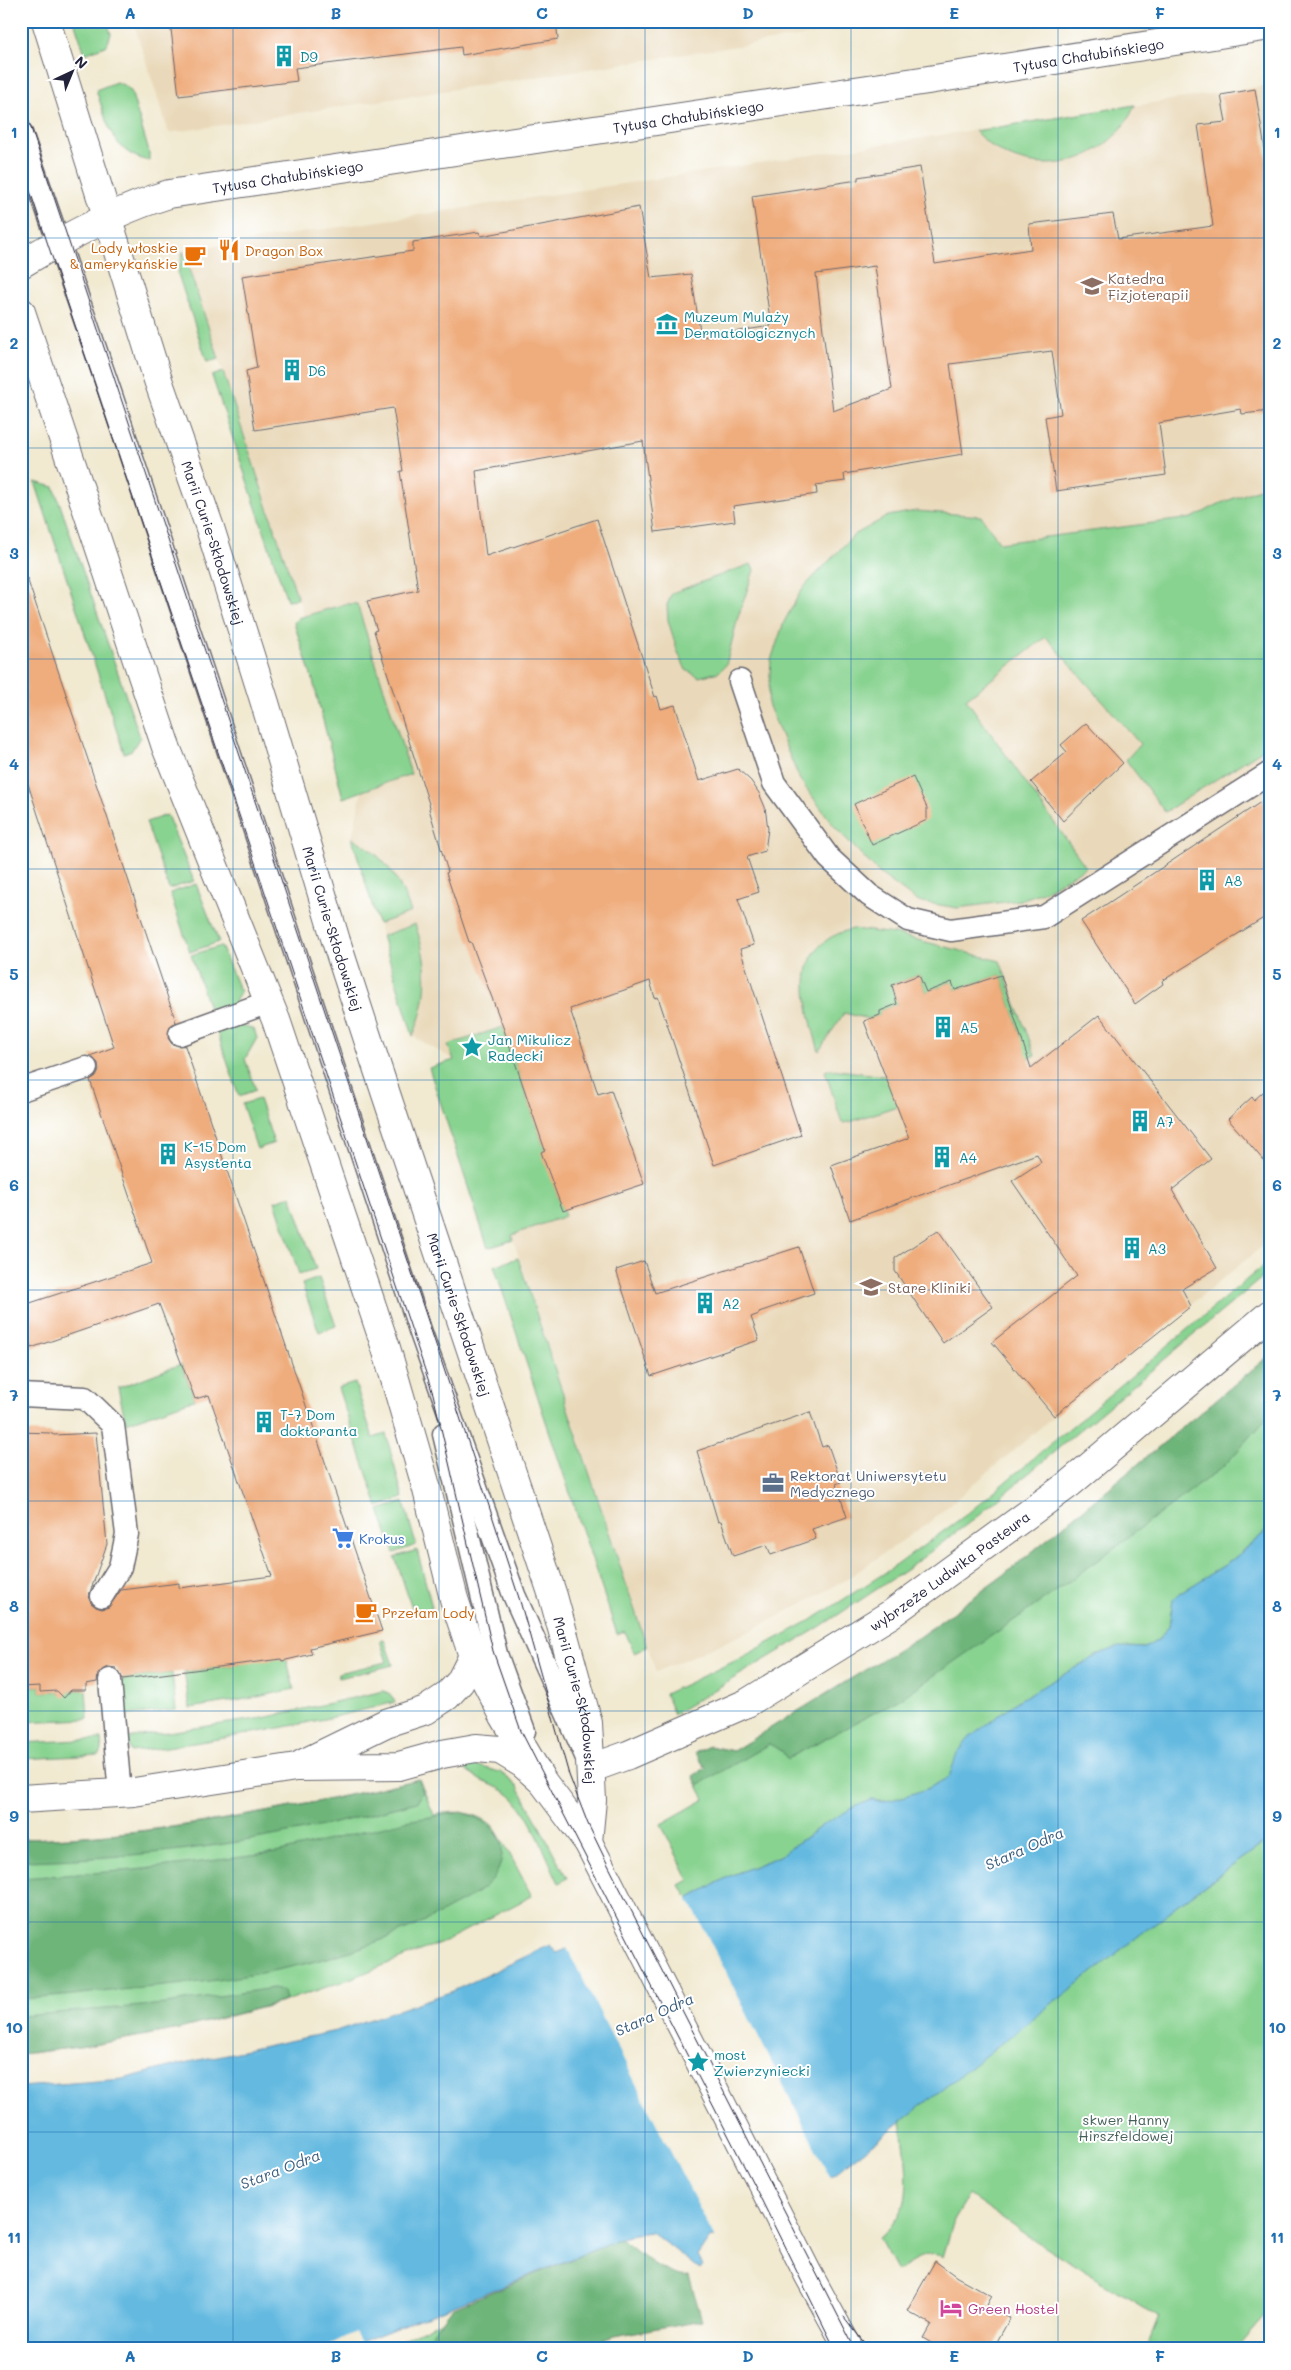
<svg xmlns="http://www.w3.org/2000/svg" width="1291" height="2370" viewBox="0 0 1291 2370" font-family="Mali,sans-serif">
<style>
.built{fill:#e9d9ba}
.green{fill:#88d390;stroke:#557a66}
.forest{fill:#6eb57a;stroke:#486c5a}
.water{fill:#63b9e0;stroke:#426e8e}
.pier{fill:#f1e9d0}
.building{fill:#efac7b;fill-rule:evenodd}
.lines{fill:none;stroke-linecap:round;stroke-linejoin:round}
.service-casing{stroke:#6a686f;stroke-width:25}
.minor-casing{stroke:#6a686f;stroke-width:30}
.secondary-casing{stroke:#6a686f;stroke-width:30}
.service{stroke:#fff;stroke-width:22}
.minor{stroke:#fff;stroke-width:28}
.secondary{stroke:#fff;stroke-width:28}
.tram{stroke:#22223b;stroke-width:1}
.grid{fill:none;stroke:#1f6fb2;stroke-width:1;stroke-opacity:0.55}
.labels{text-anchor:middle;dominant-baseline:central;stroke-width:4;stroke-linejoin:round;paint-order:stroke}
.street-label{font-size:14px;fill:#22223b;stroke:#fff}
.culture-label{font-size:14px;fill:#0d838f;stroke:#fff;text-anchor:start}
.food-label{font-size:14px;fill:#c56008;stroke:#fff;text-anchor:start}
.education-label{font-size:14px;fill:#785e54;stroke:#fff;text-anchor:start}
.service-label{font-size:14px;fill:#4e5e75;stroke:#fff;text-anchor:start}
.shop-label{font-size:14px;fill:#366cbe;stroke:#fff;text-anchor:start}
.park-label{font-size:14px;fill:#466059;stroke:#fff}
.hotel-label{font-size:14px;fill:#b23c85;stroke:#fff;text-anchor:start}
.water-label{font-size:15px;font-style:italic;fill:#3c5e7d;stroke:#fff}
.neatline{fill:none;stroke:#1f6fb2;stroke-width:2}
.grid-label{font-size:16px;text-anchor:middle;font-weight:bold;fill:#1f6fb2}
</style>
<rect width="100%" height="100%" fill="#fff"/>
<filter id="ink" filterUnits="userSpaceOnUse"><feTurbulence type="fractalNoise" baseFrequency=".02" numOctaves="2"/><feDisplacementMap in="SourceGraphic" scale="10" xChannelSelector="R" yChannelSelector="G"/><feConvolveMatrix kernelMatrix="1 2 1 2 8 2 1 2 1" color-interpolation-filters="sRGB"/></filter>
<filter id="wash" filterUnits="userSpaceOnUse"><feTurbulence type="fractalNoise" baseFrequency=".0096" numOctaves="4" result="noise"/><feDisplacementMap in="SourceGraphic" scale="20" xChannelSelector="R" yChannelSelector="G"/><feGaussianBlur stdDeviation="1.12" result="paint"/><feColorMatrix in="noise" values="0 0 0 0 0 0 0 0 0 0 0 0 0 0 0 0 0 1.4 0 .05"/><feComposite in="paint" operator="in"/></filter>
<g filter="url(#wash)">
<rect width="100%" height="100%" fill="#f1e9d0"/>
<!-- built -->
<g class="built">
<polygon points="133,21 900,21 169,133"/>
<polygon points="1270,85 1270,1240 1054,1416 928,1523 844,1581 748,1632 656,1672 454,1060 413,1036 352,838 362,791 183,251"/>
</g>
<!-- green -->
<g class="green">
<polygon points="74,21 107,21 111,34 107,45 85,54"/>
<path d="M116 82 126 86 131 91 149 152V161C110 152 108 123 96 90Z"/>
<path d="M1135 105C1108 170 1022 185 975 131Z"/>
<polygon points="183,251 219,359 207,362 178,274"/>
<polygon points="223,372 298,599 287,600 212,376"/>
<polygon points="35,482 54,487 140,737 132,750 124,753"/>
<polygon points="1270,485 1270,745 1165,812 1126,760 1140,744 1046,637 966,699 1086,867 1043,892 1020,900 957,908 917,901 879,873 835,827 800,780 768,704 771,660 784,622 802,589 854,535 888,516 916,511 981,516 1000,543 1192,518 1221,503"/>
<polygon points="751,564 754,570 738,617 726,665 719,672 699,677 686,670 677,650 668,620 667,605 672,593"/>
<polygon points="345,604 357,604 411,774 343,798 313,681 294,623 298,618"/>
<polygon points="167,815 194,881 169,889 146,822"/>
<path d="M352 838C384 854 400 880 411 912L378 924Z"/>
<polygon points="196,884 219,942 190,952 170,893"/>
<path d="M415 924C429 964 430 997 413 1036L382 936Z"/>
<path d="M853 929 895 934 1000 961 1035 1055 1021 1064 850 1122 842 1123 825 1071 831 1069 885 1076 1021 1037 1001 975 955 990 951 982 926 992 919 975 892 985 897 1004 880 1011V1015L869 1019 844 1013 819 1051C805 1003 788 944 853 929Z"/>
<polygon points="221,946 240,992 233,1006 211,1014 191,955"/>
<polygon points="242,1025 254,1029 257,1038 245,1059 256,1090 239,1096 217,1032"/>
<polygon points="503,1027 545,1150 542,1152 565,1216 512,1235 513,1240 488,1248 429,1068 454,1060 448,1045"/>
<polygon points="259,1099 274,1143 257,1149 242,1104"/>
<polygon points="291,1196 316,1269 299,1274 275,1201"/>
<polygon points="518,1258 647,1647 634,1653 625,1631 617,1634 494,1266"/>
<polygon points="1270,1260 1270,1271 974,1519 906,1570 818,1628 674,1714 665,1694 739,1659 813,1619 897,1565 967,1514"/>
<polygon points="319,1278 336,1326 319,1332 302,1284"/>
<path d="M1270 1355V1528L1231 1561 1179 1594 1173 1600 1169 1626 1158 1640 1145 1648 1128 1647 1078 1665 949 1777C928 1789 898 1806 872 1800L824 1824 780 1856 730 1876 688 1899 680 1885 689 1880 661 1824 705 1799 693 1776 706 1768 695 1753 709 1746 733 1751 919 1637 1004 1575Z"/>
<polygon points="181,1364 195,1399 126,1423 118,1388"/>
<polygon points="355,1383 373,1438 386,1434 403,1498 378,1507 338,1388"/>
<polygon points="404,1502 416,1545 394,1553 379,1510"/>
<polygon points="417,1550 432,1607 414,1614 395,1557"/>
<polygon points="384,1639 393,1665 339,1678 338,1673 387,1662 380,1640"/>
<polygon points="280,1655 282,1661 287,1660 294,1689 253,1698 190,1708 184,1672 240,1664"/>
<polygon points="172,1673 176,1710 125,1715 122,1679"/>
<polygon points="40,1686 40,1692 57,1691 61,1695 70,1690 86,1690 88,1719 21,1722 21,1687"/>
<path d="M384 1691 390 1694 395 1702C308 1725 220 1740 131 1752L127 1738 263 1718Z"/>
<polygon points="101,1739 102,1750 100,1755 21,1759 21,1743"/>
<path d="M474 1765 500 1772 518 1786 567 1878 559 1883C546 1857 531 1813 510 1795 496 1784 474 1781 463 1767Z"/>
<path d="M419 1779 434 1815C454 1810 475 1811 492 1825 500 1833 524 1882 532 1896L447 1940 347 1980 280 2003 179 2029 87 2046 21 2054V1839C156 1836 288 1810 419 1779Z"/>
<path d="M1270 1839V2310L1236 2349H1146L1159 2317 1036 2241 969 2195 954 2220 943 2257C928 2249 910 2262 897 2271L879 2238C890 2229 898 2220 903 2207 911 2189 904 2141 901 2120L1187 1898Z"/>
<polygon points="443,2320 429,2337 428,2349 383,2349"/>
<polygon points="762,2340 764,2349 721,2349"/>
</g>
<!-- forest -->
<g class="forest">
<polygon points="1270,1355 1270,1415 1225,1465 1055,1592 900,1699 787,1759 782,1751 769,1744 698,1785 693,1776 706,1768 695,1753 709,1746 733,1751 919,1637 1004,1575"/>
<path d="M419 1779 423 1793 417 1802C384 1810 351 1820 318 1827 221 1848 120 1859 21 1861V1839C156 1837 288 1810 419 1779Z"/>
<path d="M462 1812C482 1819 504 1828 502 1854 500 1884 474 1895 450 1908 347 1966 235 1981 119 1990 87 1993 54 1998 21 1999V1878L135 1870 276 1853 405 1821Z"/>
<polygon points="273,1988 284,1991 286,2001 179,2029 87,2046 21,2054 21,2016 165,2004"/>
<path d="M621 2239C636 2251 670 2280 689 2276L702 2320 614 2336 577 2349H428L429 2337 452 2308Z"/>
</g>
<!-- water -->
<polygon class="water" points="1270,1528 1270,1839 1187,1898 834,2174 708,2240 698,2255 703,2266 700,2270 652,2232 634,2234 343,2349 21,2349 21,2087 123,2079 180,2064 336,2031 453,1991 550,1945 557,1953 688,1899 730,1876 780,1856 824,1824 856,1806 872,1800 880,1802 895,1799 927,1789 949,1777 957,1754 969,1738 1019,1700 1099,1654 1119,1647 1145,1648 1158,1640 1169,1626 1173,1600 1179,1594 1231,1561"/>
<!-- pier -->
<g class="pier">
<polygon points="687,1896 830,2177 715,2239 566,1946"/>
<polygon points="355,2332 362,2344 350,2349 321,2349"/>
</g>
<g id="blocks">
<!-- building -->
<g class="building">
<polygon points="170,21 556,21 558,39 462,55 461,47 295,68 297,81 179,96"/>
<path d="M1255 89 1270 179V411L1242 414 1241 409 1159 423 1166 475 1056 491 1045 417 1061 414 1052 351 950 364 963 454 844 474 845 481 816 485 817 494 733 506 735 521 655 532 643 441 476 471 486 556 597 519 655 697 657 696 661 709 675 705 699 781 738 769 751 781 759 793 765 807 768 829 765 851 747 857 759 892 738 899 754 945 740 949 801 1135 714 1165 658 997 655 998 650 981 570 1009 598 1094 611 1090 644 1184 563 1211 541 1152 545 1150 503 1027 471 942H469L446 873 448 872 429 809 430 807 374 631 377 630 367 601 418 590 400 471H403L393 408 255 430 246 371 257 368 242 276 413 251V242L479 232 481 236 639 207 651 278 691 274 701 337 771 326 752 196 858 180V177L920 167 935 264 1031 249 1029 224 1113 214 1118 239 1213 226 1198 125 1226 122 1221 95ZM875 266 892 389 833 411 816 274Z"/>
<polygon points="27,578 176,1022 170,1026 168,1038 172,1044 185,1046 382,1631 310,1648 312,1654 282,1661 281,1659 123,1679 116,1668 108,1667 98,1674 97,1682 86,1684 86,1690 71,1690 64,1698 57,1691 40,1692 40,1686 21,1687 21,1432 50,1433 54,1435 96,1433 107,1544 89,1595 91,1603 96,1607 102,1609 109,1607 121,1590 179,1583 179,1588 272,1576 209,1395 195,1399 159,1304 31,1348 21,1317 21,1306 152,1263 90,1080 96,1076 99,1070 98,1063 90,1056 114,1047 28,784 21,786 21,579"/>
<polygon points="1086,723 1123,763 1063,821 1031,782 1067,752 1061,745"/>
<polygon points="913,777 927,808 927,820 872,845 854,804"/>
<polygon points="1270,796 1270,914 1162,981 1163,984 1135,1004 1081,921"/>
<polygon points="919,975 926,992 952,982 955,990 1001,975 1031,1068 1099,1015 1211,1159 1172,1190 1217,1268 1182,1289 1191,1306 1054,1416 992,1342 1077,1276 1012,1181 1041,1162 1037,1154 850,1220 831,1165 909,1138 864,1021 880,1015 880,1011 897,1004 892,985"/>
<polygon points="1270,1086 1270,1168 1228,1119 1252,1097 1254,1100"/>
<polygon points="938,1230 993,1307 943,1343 895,1271 895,1258"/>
<polygon points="799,1247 814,1293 759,1312 759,1314 751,1317 759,1340 651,1376 616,1270 644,1261 655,1293"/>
<polygon points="810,1412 822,1447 828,1445 841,1482 836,1484 847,1517 812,1529 816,1539 771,1555 767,1545 733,1556 721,1521 718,1522 697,1451"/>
<polygon points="935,2261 957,2277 992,2296 987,2305 1010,2318 993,2349 941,2349 923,2338 931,2324 907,2311"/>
</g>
</g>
</g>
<g filter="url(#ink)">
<use href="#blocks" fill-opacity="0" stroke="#6a686f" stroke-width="1"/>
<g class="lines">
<!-- service casing -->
<g class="service-casing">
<g id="service">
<polyline points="21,133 111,395 421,1333 514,1595 587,1758"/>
<polyline points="740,681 774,783 829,858 869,895 908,920 951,930 1044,917 1270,773"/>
<polyline points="180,1034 269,1002"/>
<polyline points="21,1090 86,1068"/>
<polyline points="21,1395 85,1398 113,1425 127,1534 120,1567 102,1596"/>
<polyline points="444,1434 496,1654 524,1731"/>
<polyline points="110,1680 120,1794"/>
</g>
</g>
<!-- minor casing -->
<g class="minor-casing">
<g id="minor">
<path id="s1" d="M21 264C68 236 117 210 169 194L928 80 1270 26"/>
<polyline points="302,1764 386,1723 426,1710 447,1696 460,1682 473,1656"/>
<path id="s2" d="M592 1768 628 1755 747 1703 891 1614 1069 1484 1270 1314"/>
<polyline points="21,1799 134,1792 296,1767 399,1766 442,1754 476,1748 500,1750 523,1764 542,1781"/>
</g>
</g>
<!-- secondary casing -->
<g class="secondary-casing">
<g id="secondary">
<path id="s3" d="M46 21 158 380 210 528 265 703 336 941 374 1058 553 1596 588 1723 592 1800 588 1842"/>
<polyline points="21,312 166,747 276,1020 386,1348 426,1486 454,1599 473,1656 504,1716 543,1782 588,1842 808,2274 849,2349"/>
</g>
</g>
<!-- service -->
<use href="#service" class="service"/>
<!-- minor -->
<use href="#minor" class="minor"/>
<!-- secondary -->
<use href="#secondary" class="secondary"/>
<!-- tram -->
<g class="tram">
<polyline points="21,98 457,1408 520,1601 569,1775 588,1824 605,1859 855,2349"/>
<polyline points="21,164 433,1394 493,1651 521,1731 762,2201 835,2349"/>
<polyline points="844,2317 869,2349"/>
</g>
</g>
</g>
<!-- grid -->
<path class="grid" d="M233 21V2349M439 21V2349M645 21V2349M851 21V2349M1058 21V2349M21 238H1270M21 448H1270M21 659H1270M21 869H1270M21 1080H1270M21 1290H1270M21 1501H1270M21 1711H1270M21 1922H1270M21 2132H1270"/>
<!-- icons -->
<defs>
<g id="building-bare" transform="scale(1.725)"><path d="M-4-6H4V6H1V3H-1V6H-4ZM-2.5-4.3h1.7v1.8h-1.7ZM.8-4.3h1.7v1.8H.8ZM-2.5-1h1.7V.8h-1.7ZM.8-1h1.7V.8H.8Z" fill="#0f9aa8" stroke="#fff" stroke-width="2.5" paint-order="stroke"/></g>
<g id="restaurant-bare" transform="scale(1.725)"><path d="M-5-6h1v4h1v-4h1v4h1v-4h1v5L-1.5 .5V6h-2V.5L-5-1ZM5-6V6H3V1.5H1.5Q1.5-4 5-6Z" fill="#e8710a" stroke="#fff" stroke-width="2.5" paint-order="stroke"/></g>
<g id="cafe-bare" transform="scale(1.725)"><path d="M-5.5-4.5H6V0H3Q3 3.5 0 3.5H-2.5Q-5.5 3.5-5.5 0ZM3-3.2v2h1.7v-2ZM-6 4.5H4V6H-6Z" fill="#e8710a" stroke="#fff" stroke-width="2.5" paint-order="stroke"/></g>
<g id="university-bare" transform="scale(1.725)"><path d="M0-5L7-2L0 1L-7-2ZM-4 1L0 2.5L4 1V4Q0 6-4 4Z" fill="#8d6e63" stroke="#fff" stroke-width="2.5" paint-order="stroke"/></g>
<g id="museum-bare" transform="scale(1.725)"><path d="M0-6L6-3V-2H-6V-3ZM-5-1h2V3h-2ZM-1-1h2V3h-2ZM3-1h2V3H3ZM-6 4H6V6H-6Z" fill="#0f9aa8" stroke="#fff" stroke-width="2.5" paint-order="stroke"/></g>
<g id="sight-bare" transform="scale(1.725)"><path d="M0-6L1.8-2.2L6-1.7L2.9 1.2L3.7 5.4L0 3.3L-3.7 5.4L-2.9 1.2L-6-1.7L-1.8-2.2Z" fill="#0f9aa8" stroke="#fff" stroke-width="2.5" paint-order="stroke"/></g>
<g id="office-bare" transform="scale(1.725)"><path d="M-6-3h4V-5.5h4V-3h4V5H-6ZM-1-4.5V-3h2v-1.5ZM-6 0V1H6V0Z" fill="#5c6f8a" stroke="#fff" stroke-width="2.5" paint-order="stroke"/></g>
<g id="supermarket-bare" transform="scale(1.725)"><path d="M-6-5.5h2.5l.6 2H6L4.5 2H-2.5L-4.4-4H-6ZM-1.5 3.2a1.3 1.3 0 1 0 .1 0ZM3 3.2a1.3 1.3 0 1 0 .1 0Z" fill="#3f7fe0" stroke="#fff" stroke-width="2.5" paint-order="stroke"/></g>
<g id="hotel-bare" transform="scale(1.725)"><path d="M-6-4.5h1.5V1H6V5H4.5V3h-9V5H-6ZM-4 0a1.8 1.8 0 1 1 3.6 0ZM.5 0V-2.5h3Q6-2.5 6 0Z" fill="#d1479c" stroke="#fff" stroke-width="2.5" paint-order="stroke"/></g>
</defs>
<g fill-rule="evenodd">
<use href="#building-bare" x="284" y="56"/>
<use href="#restaurant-bare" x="229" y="250"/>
<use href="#cafe-bare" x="195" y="255"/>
<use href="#university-bare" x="1092" y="286"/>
<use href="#museum-bare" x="667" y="324"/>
<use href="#building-bare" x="292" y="370"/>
<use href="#building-bare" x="1207" y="880"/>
<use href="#building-bare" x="943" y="1027"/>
<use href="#sight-bare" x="472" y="1047"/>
<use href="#building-bare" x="1140" y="1121"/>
<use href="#building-bare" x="168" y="1154"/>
<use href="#building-bare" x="942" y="1157"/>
<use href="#building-bare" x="1132" y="1248"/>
<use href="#university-bare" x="871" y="1287"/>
<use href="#building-bare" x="705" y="1303"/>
<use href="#building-bare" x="264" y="1422"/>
<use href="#office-bare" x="773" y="1483"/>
<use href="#supermarket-bare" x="343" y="1538"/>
<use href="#cafe-bare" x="366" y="1612"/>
<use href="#sight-bare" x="698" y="2062"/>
<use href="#hotel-bare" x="951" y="2308"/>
</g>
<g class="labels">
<!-- street labels -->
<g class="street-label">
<text stroke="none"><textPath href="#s1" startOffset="1094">Tytusa Chałubińskiego</textPath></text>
<text stroke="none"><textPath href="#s1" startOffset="689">Tytusa Chałubińskiego</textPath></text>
<text stroke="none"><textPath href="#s1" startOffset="284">Tytusa Chałubińskiego</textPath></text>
<text stroke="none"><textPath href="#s3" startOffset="548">Marii Curie-Skłodowskiej</textPath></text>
<text stroke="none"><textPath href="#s3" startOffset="952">Marii Curie-Skłodowskiej</textPath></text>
<text stroke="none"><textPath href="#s3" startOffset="1358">Marii Curie-Skłodowskiej</textPath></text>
<text stroke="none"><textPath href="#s2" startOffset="410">wybrzeże Ludwika Pasteura</textPath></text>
<text stroke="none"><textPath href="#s3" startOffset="1762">Marii Curie-Skłodowskiej</textPath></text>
</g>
<!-- culture labels -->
<g class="culture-label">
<text x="300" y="56">D9</text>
<text x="684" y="316">Muzeum Mulaży<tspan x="684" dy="16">Dermatologicznych</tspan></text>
<text x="308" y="370">D6</text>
<text x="1224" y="880">A8</text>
<text x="960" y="1027">A5</text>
<text x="488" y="1039">Jan Mikulicz<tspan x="488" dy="16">Radecki</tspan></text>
<text x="1156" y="1121">A7</text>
<text x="184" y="1146">K-15 Dom<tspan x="184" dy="16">Asystenta</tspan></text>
<text x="959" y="1157">A4</text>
<text x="1148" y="1248">A3</text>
<text x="722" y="1303">A2</text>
<text x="280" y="1414">T-7 Dom<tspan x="280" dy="16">doktoranta</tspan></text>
<text x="714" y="2054">most<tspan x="714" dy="16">Zwierzyniecki</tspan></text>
</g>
<!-- food labels -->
<g class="food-label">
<text x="178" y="247" text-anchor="end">Lody włoskie<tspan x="178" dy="16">&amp; amerykańskie</tspan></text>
<text x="245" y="250">Dragon Box</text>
<text x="382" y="1612">Przełam Lody</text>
</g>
<!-- education labels -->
<g class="education-label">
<text x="1108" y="278">Katedra<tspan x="1108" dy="16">Fizjoterapii</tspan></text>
<text x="888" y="1287">Stare Kliniki</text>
</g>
<!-- service labels -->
<g class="service-label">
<text x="790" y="1475">Rektorat Uniwersytetu<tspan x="790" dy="16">Medycznego</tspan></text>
</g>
<!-- shop labels -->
<g class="shop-label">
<text x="359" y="1538">Krokus</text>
</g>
<!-- park labels -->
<g class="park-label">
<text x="1126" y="2119">skwer Hanny<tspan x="1126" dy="16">Hirszfeldowej</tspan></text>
</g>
<!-- hotel labels -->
<g class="hotel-label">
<text x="968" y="2308">Green Hostel</text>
</g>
<!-- water labels -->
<g class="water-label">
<text transform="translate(1024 1848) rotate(-24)">Stara Odra</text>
<text transform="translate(654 2014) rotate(-24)">Stara Odra</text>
<text transform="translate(280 2169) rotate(-21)">Stara Odra</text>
</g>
</g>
<!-- margin -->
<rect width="1291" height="2370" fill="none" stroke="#fff" stroke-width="55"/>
<!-- north arrow -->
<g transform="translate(72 72) rotate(44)" stroke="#ffffff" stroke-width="4" paint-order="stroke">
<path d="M0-4L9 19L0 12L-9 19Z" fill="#22223b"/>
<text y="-8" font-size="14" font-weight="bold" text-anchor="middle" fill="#22223b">N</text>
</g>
<rect x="28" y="28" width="1236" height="2314" class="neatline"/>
<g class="grid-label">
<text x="130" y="19">A</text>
<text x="336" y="19">B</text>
<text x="542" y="19">C</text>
<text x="748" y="19">D</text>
<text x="954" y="19">E</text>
<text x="1160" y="19">F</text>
<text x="14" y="138">1</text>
<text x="1277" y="138">1</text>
<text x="14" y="349">2</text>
<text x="1277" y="349">2</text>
<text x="14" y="559">3</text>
<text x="1277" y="559">3</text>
<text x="14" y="770">4</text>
<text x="1277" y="770">4</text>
<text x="14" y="980">5</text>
<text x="1277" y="980">5</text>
<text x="14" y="1191">6</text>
<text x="1277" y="1191">6</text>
<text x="14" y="1401">7</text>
<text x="1277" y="1401">7</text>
<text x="14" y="1612">8</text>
<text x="1277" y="1612">8</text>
<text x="14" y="1822">9</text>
<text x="1277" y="1822">9</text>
<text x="14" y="2033">10</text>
<text x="1277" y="2033">10</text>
<text x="14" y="2243">11</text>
<text x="1277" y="2243">11</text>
<text x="130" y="2362">A</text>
<text x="336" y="2362">B</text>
<text x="542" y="2362">C</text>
<text x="748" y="2362">D</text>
<text x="954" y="2362">E</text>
<text x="1160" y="2362">F</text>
</g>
</svg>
